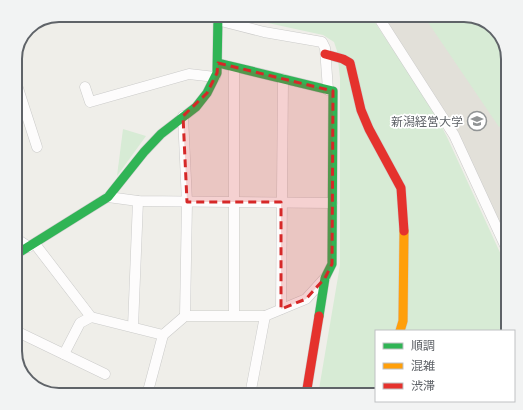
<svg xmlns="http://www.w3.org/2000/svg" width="523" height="410" viewBox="0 0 523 410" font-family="Mulish,'Noto Sans JP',sans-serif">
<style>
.education{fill:#e2e0d9}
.green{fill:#d7ebd5}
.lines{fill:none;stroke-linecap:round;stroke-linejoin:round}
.street-casing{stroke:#cbcbca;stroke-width:11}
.fast-casing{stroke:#cbcbcb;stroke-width:10}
.slow-casing{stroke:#cbcbcb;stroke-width:10}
.jam-casing{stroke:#cbcbcb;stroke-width:10}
.street{stroke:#fdfcfc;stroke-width:10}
.fast{stroke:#30b455;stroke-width:9}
.slow{stroke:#ff9f0a;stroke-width:9}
.jam{stroke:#e5322d;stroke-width:9}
.marked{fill:#d62828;fill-opacity:0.2;stroke:#d62828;stroke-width:3;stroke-dasharray:8 5;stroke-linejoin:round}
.labels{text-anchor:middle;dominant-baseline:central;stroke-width:3.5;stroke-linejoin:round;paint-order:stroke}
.poi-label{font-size:12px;fill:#5f6368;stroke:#fff;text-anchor:end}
.rim{fill:none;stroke:#5f6368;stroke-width:2}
</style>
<rect width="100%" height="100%" fill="#efeee9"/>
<!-- education -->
<polygon class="education" points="377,15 465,15 493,26 508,59 508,252 472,171"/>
<!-- green -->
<g class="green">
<polygon points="235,15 370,15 433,110 447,137 508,270 508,331 376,331 376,395 318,395 340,265 340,78 337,51 334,42 323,35 240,17"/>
<polygon points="423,15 465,15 493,26 508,59 508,121 499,127"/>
<polygon points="123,129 146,136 117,176"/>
</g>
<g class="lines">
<!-- street casing -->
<g class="street-casing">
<g id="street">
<polyline points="377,15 454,135 508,252"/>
<polyline points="217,20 264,32 322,42 325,48 328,90"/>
<polyline points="15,79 37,147"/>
<polyline points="85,87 90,102 189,74 215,77"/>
<polyline points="183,116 187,202 185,316"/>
<polyline points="108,197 138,201 332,203"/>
<polyline points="15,238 29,247"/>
<polyline points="35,244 91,317 163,335"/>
<polyline points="281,309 283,79"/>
<polyline points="234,315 234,68"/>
<polyline points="133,327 138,201"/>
<polyline points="15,332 20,333 105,374"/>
<polyline points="64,354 80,323 91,317"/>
<polyline points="55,394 68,395"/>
<polyline points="147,395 163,335 185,316 265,316 306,299 325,278"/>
<polyline points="250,395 265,316"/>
</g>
</g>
<!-- fast casing -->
<g class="fast-casing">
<g id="fast">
<polyline points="218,63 333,91 332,264 325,278 319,316"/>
<polyline points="15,255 108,197 144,152 161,134 196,107 207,93 217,73 218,15"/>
</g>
</g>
<!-- slow casing -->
<g class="slow-casing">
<polyline id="slow" points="400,331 403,321 404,231"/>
</g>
<!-- jam casing -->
<g class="jam-casing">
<g id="jam">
<polyline points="325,54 343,59 350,63 361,110 369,129 401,188 404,231"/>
<polyline points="306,395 319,316"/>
</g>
</g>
<!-- street -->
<use href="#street" class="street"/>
<!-- fast -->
<use href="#fast" class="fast"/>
<!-- slow -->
<use href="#slow" class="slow"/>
<!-- jam -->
<use href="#jam" class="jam"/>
</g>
<!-- marked area -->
<path class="marked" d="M218 63 333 91 332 264 325 278 306 299 281 309V202H187L183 116 207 93 217 73Z"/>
<!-- icons -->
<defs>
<g id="university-ring" transform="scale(1)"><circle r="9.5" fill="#fff" stroke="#919495" stroke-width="1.5"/><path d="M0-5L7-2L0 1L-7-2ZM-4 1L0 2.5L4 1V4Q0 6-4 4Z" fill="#919495"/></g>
</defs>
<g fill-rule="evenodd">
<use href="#university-ring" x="477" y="121"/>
</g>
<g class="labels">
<!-- poi labels -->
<g class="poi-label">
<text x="463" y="121">新潟経営大学</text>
</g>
</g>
<!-- crop -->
<path d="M0 0H523V410H0ZM59 22H464A37 37 0 0 1 501 59V351A37 37 0 0 1 464 388H59A37 37 0 0 1 22 351V59A37 37 0 0 1 59 22Z" fill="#f2f3f3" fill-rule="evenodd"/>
<path class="rim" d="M59 22H464A37 37 0 0 1 501 59V351A37 37 0 0 1 464 388H59A37 37 0 0 1 22 351V59A37 37 0 0 1 59 22Z"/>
<!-- legend -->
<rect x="375" y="330" width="140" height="72" fill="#ffffff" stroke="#bfc1c3"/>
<rect x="383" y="343" width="20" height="6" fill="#30b455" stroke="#bfc1c3"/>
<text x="411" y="350" font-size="12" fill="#5f6368">順調</text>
<rect x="383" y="363" width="20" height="6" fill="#ff9f0a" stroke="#bfc1c3"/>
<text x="411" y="370" font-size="12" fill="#5f6368">混雑</text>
<rect x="383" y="383" width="20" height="6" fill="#e5322d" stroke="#bfc1c3"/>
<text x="411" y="390" font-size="12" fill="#5f6368">渋滞</text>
</svg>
